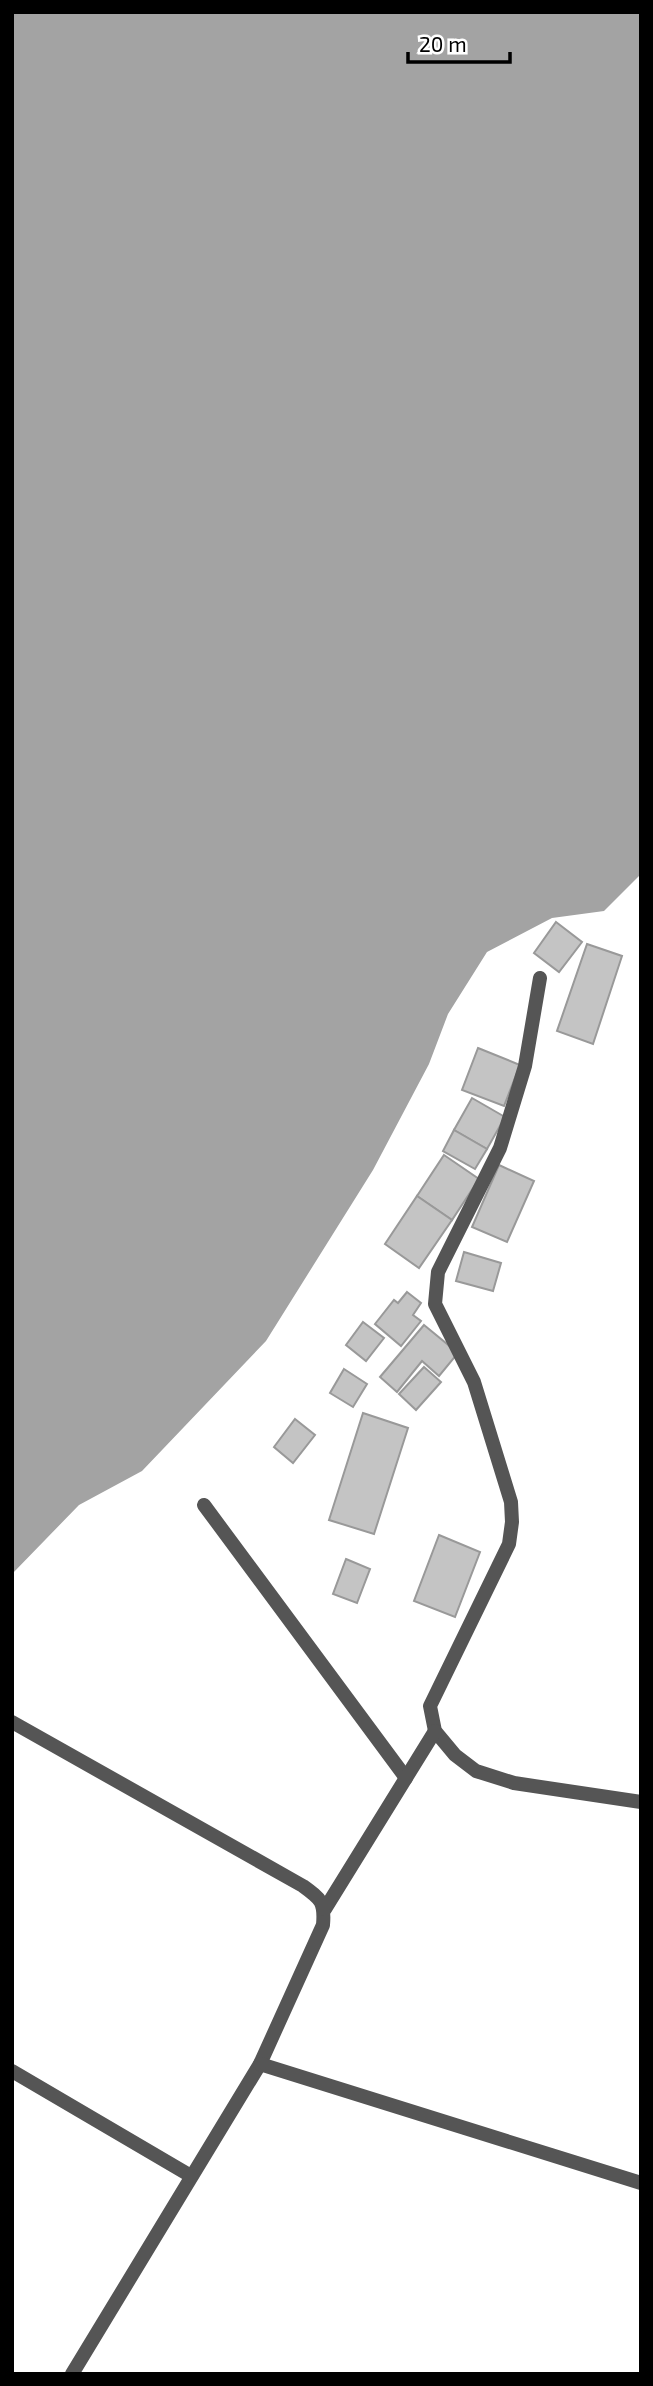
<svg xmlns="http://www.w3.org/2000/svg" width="653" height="2386" viewBox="0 0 653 2386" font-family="'Exo 2',sans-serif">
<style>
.water{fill:#a3a3a3}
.building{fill:#c4c4c4;stroke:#999;stroke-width:2}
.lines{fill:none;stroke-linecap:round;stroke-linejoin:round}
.minor{stroke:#555;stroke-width:14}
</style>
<rect width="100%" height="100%" fill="#fff"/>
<!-- water -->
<polygon class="water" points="12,12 641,12 641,874 604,911 552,918 487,952 448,1014 429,1064 373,1170 266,1341 142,1471 79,1505 12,1574"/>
<!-- building -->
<g class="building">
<polygon points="556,922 582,942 559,972 534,953"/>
<polygon points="587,944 622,956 593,1044 557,1031"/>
<polygon points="478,1048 520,1065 504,1106 462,1090"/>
<polygon points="472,1098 505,1117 487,1149 454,1130"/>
<polygon points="454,1130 487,1149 475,1169 443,1151"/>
<polygon points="444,1155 479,1179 452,1220 417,1196"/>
<polygon points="499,1165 534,1181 507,1242 472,1227"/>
<polygon points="417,1196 452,1220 419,1268 385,1244"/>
<polygon points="464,1252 501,1263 493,1291 456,1281"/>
<polygon points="407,1292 421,1303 413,1315 421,1321 401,1346 375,1324 394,1300 398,1303"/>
<polygon points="363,1322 384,1338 366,1361 346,1345"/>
<polygon points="424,1325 458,1353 439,1376 422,1361 397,1392 380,1377"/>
<polygon points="424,1367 441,1382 416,1410 399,1394"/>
<polygon points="344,1369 367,1384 353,1407 330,1393"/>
<polygon points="363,1413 408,1428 374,1534 329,1520"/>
<polygon points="295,1419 315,1435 293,1463 274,1447"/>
<polygon points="439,1535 480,1552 455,1617 414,1601"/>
<polygon points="346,1559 370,1569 357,1603 333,1594"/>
</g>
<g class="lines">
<!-- minor -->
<g class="minor">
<polyline points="540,978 525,1066 500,1148 438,1272 435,1304 474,1382 511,1502 512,1522 509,1544 430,1706 435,1731 455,1755 476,1771 514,1783 641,1802"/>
<polyline points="204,1505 406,1778"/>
<path d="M12 1722 303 1886C321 1899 325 1902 323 1925L260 2064 72 2374"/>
<polyline points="325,1909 435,1731"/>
<polyline points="260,2064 641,2183"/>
<polyline points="12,2071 191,2176"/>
</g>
</g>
<!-- border -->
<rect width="653" height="2386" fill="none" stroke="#000000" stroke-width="28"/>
<!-- scale -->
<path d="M408 52v10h102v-10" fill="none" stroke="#000000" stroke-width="3.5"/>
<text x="419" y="52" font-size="21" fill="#000000" stroke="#ffffff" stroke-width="5" paint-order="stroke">20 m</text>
</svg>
